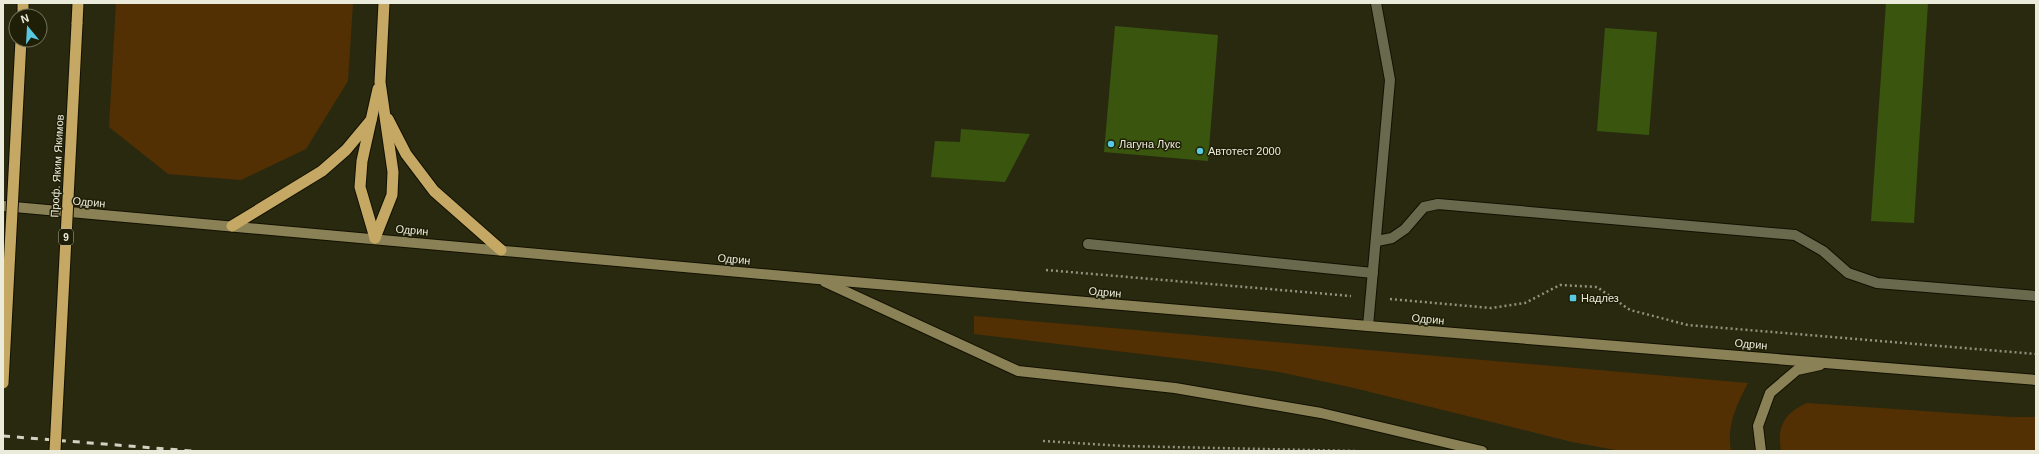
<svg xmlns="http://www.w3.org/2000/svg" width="2039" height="454" viewBox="0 0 2039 454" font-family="Arial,sans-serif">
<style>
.green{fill:#533003}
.building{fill:#3a560e}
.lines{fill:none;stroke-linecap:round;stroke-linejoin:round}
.service-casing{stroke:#121100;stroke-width:12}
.secondary-casing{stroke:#121100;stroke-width:12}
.trunk-casing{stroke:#121100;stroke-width:13}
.path{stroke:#92927e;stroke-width:2.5;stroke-dasharray:2 3;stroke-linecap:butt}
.service{stroke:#69694e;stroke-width:10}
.secondary{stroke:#8b8156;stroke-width:10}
.trunk{stroke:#c4a863;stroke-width:11}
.rail{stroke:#d2d2c2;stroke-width:3;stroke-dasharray:7 7;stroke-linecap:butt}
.trunk-bridge-casing{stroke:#121100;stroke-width:13;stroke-linecap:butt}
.trunk-bridge{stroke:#c4a863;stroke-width:11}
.poi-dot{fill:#57c9e1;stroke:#1f1f07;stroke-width:1.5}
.labels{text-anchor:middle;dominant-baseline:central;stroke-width:3;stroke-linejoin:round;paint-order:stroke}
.shield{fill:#1f1f07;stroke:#aeae9c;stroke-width:1}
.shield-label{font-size:10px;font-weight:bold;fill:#ebebdc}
.poi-label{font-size:11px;fill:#ebebdc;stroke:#1f1f07;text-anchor:start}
.street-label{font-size:11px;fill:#ebebdc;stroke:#1f1f07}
</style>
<rect width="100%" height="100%" fill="#292910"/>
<!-- green -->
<g class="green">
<polygon points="116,3 353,3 348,81 306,149 241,180 168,174 109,127"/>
<path d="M974 316 1748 383C1737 404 1726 426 1731 451H1621L1572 442 1354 388 1279 372 1200 361 974 334Z"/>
<path d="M1807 403 2011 417H2036V451H1781C1777 427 1784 413 1807 403Z"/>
</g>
<!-- building -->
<g class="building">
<polygon points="1886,3 1928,3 1914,223 1871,221"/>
<polygon points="1115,26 1218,35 1208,161 1104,152"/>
<polygon points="1605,28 1657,32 1649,135 1597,131"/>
<polygon points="961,129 1030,134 1005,182 931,177 935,141 960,142"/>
</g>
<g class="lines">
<!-- service casing -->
<g class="service-casing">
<g id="service">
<polyline points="1377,241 1392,238 1405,229 1424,207 1438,204 1795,235 1823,251 1848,273 1877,283 2036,296"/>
<polyline points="1088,244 1373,273"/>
<polyline points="1368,326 1390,80 1376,3"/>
</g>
</g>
<!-- secondary casing -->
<g class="secondary-casing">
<g id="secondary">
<polyline points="3,206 818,279 1368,326 2036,380"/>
<polyline points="825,282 1018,371 1175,388 1321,413 1482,451"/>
<polyline points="1761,451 1758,426 1770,393 1797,370 1820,365"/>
</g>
</g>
<!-- trunk casing -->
<g class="trunk-casing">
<g id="trunk">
<polyline points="23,16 23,3"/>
<polyline points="77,24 78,3"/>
<polyline points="388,119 406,154 434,191 501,250"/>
<polyline points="232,226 322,171 346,150 371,120"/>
<polyline points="375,238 392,195 393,172 380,82 384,3"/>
<polyline points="375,238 360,187 362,161 378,89"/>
</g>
</g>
<!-- path -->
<g class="path">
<polyline points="1046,270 1351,296"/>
<polyline points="1390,299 1491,308 1525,303 1560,285 1597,287 1630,310 1688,325 2036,354"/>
<polyline points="1043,441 1124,446 1357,451"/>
</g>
<!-- service -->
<use href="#service" class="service"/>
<!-- secondary -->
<use href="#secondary" class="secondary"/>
<!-- trunk -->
<use href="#trunk" class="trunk"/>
<!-- rail -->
<g class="rail">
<polyline points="3,436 192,451"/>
<polyline points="3,451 4,451"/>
</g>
<!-- trunk-bridge casing -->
<g class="trunk-bridge-casing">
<g id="trunk-bridge">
<polyline points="3,383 21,40"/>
<polyline points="55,451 77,24"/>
</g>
</g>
<!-- trunk-bridge -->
<use href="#trunk-bridge" class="trunk-bridge"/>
</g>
<!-- markers -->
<g class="poi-dot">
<circle cx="1111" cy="144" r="4"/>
<circle cx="1200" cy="151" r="4"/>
<rect x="1569" y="294" width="8" height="8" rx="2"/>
</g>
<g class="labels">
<!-- shield labels -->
<rect class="shield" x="59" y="229" width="14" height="16" rx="3"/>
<g class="shield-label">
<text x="66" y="237">9</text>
</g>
<!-- poi labels -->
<g class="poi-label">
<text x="1119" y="144">Лагуна Лукс</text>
<text x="1208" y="151">Автотест 2000</text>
<text x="1581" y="298">Надлез</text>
</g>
<!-- street labels -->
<g class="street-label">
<text transform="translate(57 166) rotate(-87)">Проф. Яким Якимов</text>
<text transform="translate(89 202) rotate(5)">Одрин</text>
<text transform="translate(412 230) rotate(5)">Одрин</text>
<text transform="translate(734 259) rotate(5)">Одрин</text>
<text transform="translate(1105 292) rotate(5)">Одрин</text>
<text transform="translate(1428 319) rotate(5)">Одрин</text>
<text transform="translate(1751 344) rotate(5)">Одрин</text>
</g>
</g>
<!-- border -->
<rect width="2039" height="454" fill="none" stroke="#ebebdc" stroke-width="8"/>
<!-- north arrow -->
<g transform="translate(28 28) rotate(342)"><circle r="19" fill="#1f1f07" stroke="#71715c"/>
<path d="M0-3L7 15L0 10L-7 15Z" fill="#57c9e1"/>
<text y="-6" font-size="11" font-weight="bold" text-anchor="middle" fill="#ebebdc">N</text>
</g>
</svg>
